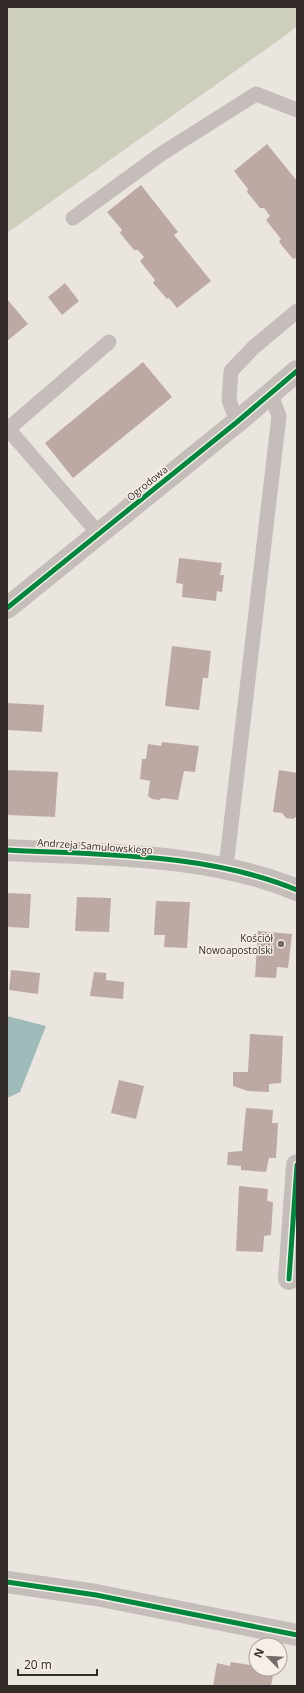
<svg xmlns="http://www.w3.org/2000/svg" width="304" height="1693" viewBox="0 0 304 1693" font-family="'Open Sans',sans-serif">
<style>
.green{fill:#cdcebb}
.water{fill:#9fbbb9}
.building{fill:#bda9a4}
.lines{fill:none;stroke-linecap:round;stroke-linejoin:round}
.lane{stroke:#c4bdb9;stroke-width:15}
.street{stroke:#c4bdb9;stroke-width:22}
.cycleway-casing{stroke:#f7efe7;stroke-width:8}
.cycleway{stroke:#00873e;stroke-width:5}
.poi-dot{fill:#736c68;stroke:#f7efe7;stroke-width:1.5}
.labels{text-anchor:middle;dominant-baseline:central;stroke-width:3;stroke-linejoin:round;paint-order:stroke}
.street-label{font-size:10px;fill:#332b28;stroke:#f7efe7}
.poi-label{font-size:10px;fill:#332b28;stroke:#f7efe7;text-anchor:end}
</style>
<rect width="100%" height="100%" fill="#ebe5e0"/>
<!-- green -->
<polygon class="green" points="7,7 297,7 297,26 286,35 7,233"/>
<!-- water -->
<polygon class="water" points="7,1016 46,1026 20,1092 7,1098"/>
<!-- building -->
<g class="building">
<polygon points="267,144 297,181 297,259 296,258 293,259 279,242 281,239 266,220 270,216 264,208 260,208 247,192 248,189 234,171"/>
<polygon points="141,185 178,232 174,235 211,281 177,308 169,298 167,299 153,283 155,280 140,261 144,257 138,250 134,250 120,233 122,230 107,212"/>
<polygon points="65,283 79,301 62,315 48,297"/>
<polygon points="7,299 28,324 7,341"/>
<polygon points="143,362 172,397 73,478 45,443"/>
<polygon points="179,558 222,563 220,575 224,575 222,592 217,591 216,601 182,597 183,584 176,583"/>
<polygon points="172,646 211,651 208,678 203,678 199,710 165,706"/>
<polygon points="7,703 44,705 42,732 7,730"/>
<polygon points="162,742 199,746 195,772 184,771 178,800 162,798 159,800 152,799 148,796 150,781 140,779 142,759 146,759 148,744 161,746"/>
<polygon points="7,770 58,772 55,817 7,815"/>
<polygon points="279,770 297,773 297,816 293,819 286,818 282,813 273,812"/>
<polygon points="7,893 31,894 29,928 7,927"/>
<polygon points="77,897 111,898 109,932 75,931"/>
<polygon points="156,901 190,902 187,948 164,947 165,935 154,935"/>
<polygon points="258,931 292,934 288,968 277,967 276,978 255,977"/>
<polygon points="11,970 40,973 38,994 9,990"/>
<polygon points="94,972 106,973 106,980 124,982 123,999 90,996"/>
<polygon points="250,1034 283,1036 281,1083 269,1084 269,1092 248,1091 233,1086 233,1072 248,1072"/>
<polygon points="119,1080 144,1086 136,1119 111,1113"/>
<polygon points="246,1108 273,1110 272,1123 278,1123 276,1158 269,1158 266,1172 241,1170 241,1166 227,1165 228,1152 242,1151"/>
<polygon points="239,1186 268,1189 267,1201 273,1202 271,1235 264,1236 263,1252 236,1251"/>
<polygon points="231,1662 256,1666 256,1669 274,1669 271,1686 213,1686 217,1663 230,1666"/>
</g>
<g class="lines">
<!-- lane -->
<g class="lane">
<polyline points="73,218 161,154 256,94 297,110"/>
<polyline points="237,422 229,400 231,371 254,347 297,311"/>
<polyline points="99,534 8,429 109,342"/>
<polyline points="226,867 279,416 270,393"/>
</g>
<!-- street -->
<g class="street">
<polyline points="7,608 237,422 297,371"/>
<path d="M7 850C103 855 208 853 297 890"/>
<polyline points="289,1279 297,1165"/>
<polyline points="7,1582 96,1595 297,1635"/>
</g>
<!-- cycleway casing -->
<g class="cycleway-casing">
<g id="cycleway">
<polyline points="7,608 237,422 297,371"/>
<path d="M7 850C103 855 208 853 297 890"/>
<polyline points="289,1279 297,1165"/>
<polyline points="7,1582 96,1595 297,1635"/>
</g>
</g>
<!-- cycleway -->
<use href="#cycleway" class="cycleway"/>
</g>
<!-- markers -->
<circle class="poi-dot" cx="281" cy="944" r="4"/>
<g class="labels">
<!-- street labels -->
<g class="street-label">
<text transform="translate(147 483) rotate(-39)">Ogrodowa</text>
<text transform="translate(95 846) rotate(4)">Andrzeja Samulowskiego</text>
</g>
<!-- poi labels -->
<g class="poi-label">
<text x="273" y="938">Kościół<tspan x="273" dy="12">Nowoapostolski</tspan></text>
</g>
</g>
<!-- border -->
<rect width="304" height="1693" fill="none" stroke="#332b28" stroke-width="16"/>
<!-- north arrow -->
<g transform="translate(268 1657) rotate(294)"><circle r="19" fill="#f7efe7" stroke="#a9a19b"/>
<path d="M0-3L7 15L0 10L-7 15Z" fill="#736c68"/>
<text y="-6" font-size="11" font-weight="bold" text-anchor="middle" fill="#332b28">N</text>
</g>
<!-- scale -->
<path d="M18 1669v6h79v-6" fill="none" stroke="#332b28" stroke-width="2"/>
<text x="24" y="1669" font-size="12" fill="#332b28" stroke="#f7efe7" stroke-width="3" paint-order="stroke">20 m</text>
</svg>
